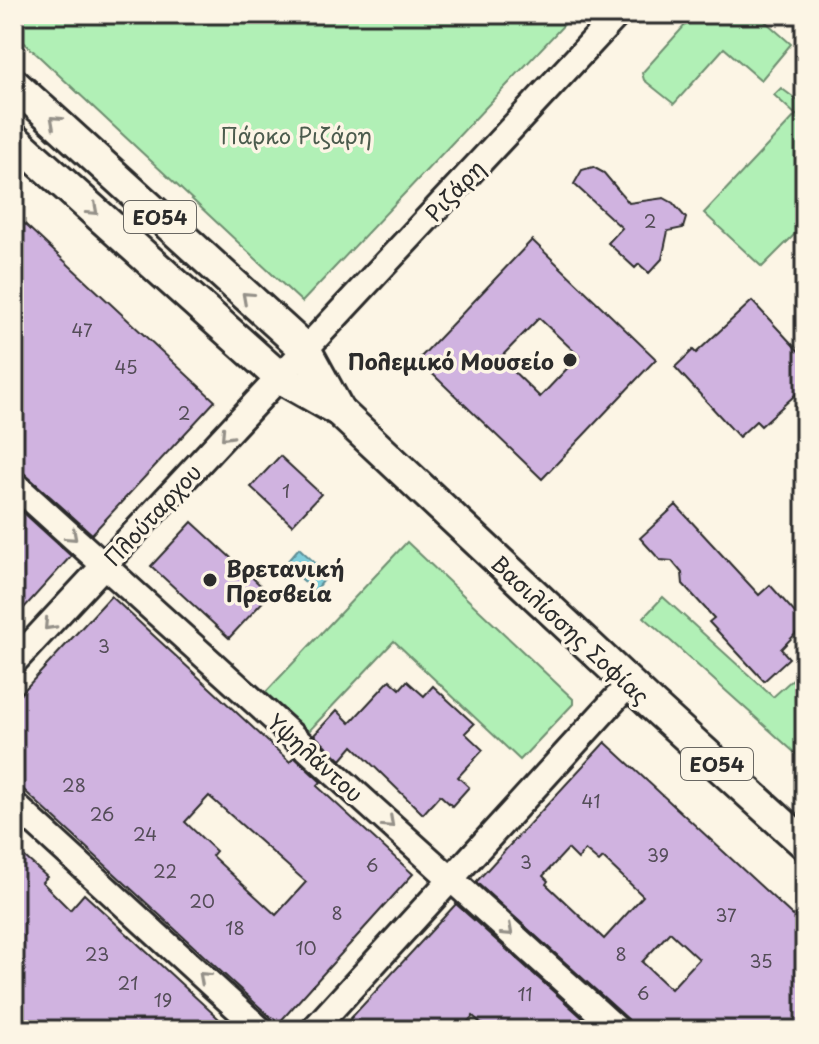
<svg xmlns="http://www.w3.org/2000/svg" width="819" height="1044" viewBox="0 0 819 1044" font-family="'Playpen Sans',sans-serif">
<style>
.green{fill:#b1f0b6;stroke:#6e8e70;stroke-width:2}
.water{fill:#7fcedb;stroke:#5d8d95;stroke-width:2}
.building{fill:#d0b3e0;stroke:#2b2b2b;stroke-width:2;fill-rule:evenodd}
.lines{fill:none;stroke-linecap:round;stroke-linejoin:round}
.minor-casing{stroke:#2b2b2b;stroke-width:30}
.major-casing{stroke:#2b2b2b;stroke-width:36}
.minor{stroke:#fcf5e5;stroke-width:24}
.major{stroke:#fcf5e5;stroke-width:30}
.oneway{stroke:#949088}
.poi-dot{fill:#2b2b2b;stroke:#fcf5e5;stroke-width:3}
.labels{text-anchor:middle;dominant-baseline:central;stroke-width:7;stroke-linejoin:round;paint-order:stroke}
.number-label{font-size:18px;fill:#544d58}
.shield{fill:#fcf5e5;stroke:#6a6863;stroke-width:2}
.shield-label{font-size:20px;font-weight:bold;fill:#2b2b2b}
.park-label{font-size:22px;fill:#4c5c4e;stroke:#fcf5e5}
.street-label{font-size:22px;fill:#2b2b2b;stroke:#fcf5e5}
.poi-label{font-size:22px;font-weight:bold;fill:#2b2b2b;stroke:#fcf5e5;text-anchor:end}
</style>
<rect width="100%" height="100%" fill="#fcf5e5"/>
<filter id="ink" filterUnits="userSpaceOnUse"><feTurbulence type="fractalNoise" baseFrequency=".0125" numOctaves="2"/><feDisplacementMap in="SourceGraphic" scale="16" xChannelSelector="R" yChannelSelector="G"/><feConvolveMatrix kernelMatrix="1 2 1 2 8 2 1 2 1" color-interpolation-filters="sRGB"/></filter>
<g filter="url(#ink)">
<!-- green -->
<g class="green">
<polygon points="14,14 574,14 302,302 14,33"/>
<polygon points="695,14 757,14 791,44 761,80 724,48 674,104 644,80 642,73"/>
<polygon points="781,88 805,106 805,224 762,267 704,213 796,115 774,95"/>
<polygon points="407,542 573,699 573,704 520,760 394,641 307,733 265,693"/>
<polygon points="663,597 773,697 805,668 805,762 644,617"/>
</g>
<!-- water -->
<polygon class="water" points="299,548 328,575 315,591 285,564"/>
<!-- building -->
<g class="building">
<polygon points="593,167 604,173 629,203 664,198 673,203 686,218 683,228 668,231 662,259 649,273 639,264 635,268 608,243 622,228 574,184 582,170"/>
<polygon points="14,214 215,401 92,534 24,473 14,469"/>
<path d="M532 240 656 359 542 479 418 360ZM539 318 579 356 540 397 500 358Z"/>
<polygon points="752,301 805,358 805,386 761,426 756,421 739,437 675,367 693,350 696,353"/>
<polygon points="280,456 321,494 292,525 251,487"/>
<polygon points="14,504 71,556 14,619"/>
<polygon points="676,505 759,595 770,585 805,624 781,649 789,658 764,681 709,622 714,618 683,584 682,573 672,561 660,560 640,538"/>
<polygon points="192,522 270,594 229,638 151,566"/>
<path d="M111 596 290 762 294 757 321 782 317 786 413 874 278 1024 14 781V701ZM209 796 306 882 276 915 212 856 216 851 185 822Z"/>
<polygon points="390,680 400,689 407,681 424,696 433,686 474,724 465,733 483,750 458,777 469,787 452,806 440,795 423,814 353,746 341,760 314,735 337,710 350,723"/>
<path d="M605 742 805 927V1030H633L628 1019 476 882ZM568 849 578 859 585 850 599 862 603 858 643 896 604 939 546 884 548 881 543 876ZM670 932 699 959 671 989 642 962Z"/>
<polygon points="14,847 47,877 42,882 70,910 84,894 231,1030 14,1030"/>
<polygon points="456,904 596,1030 488,1030 473,1016 460,1030 340,1030"/>
</g>
<g class="lines">
<!-- minor casing -->
<g class="minor-casing">
<g id="minor">
<polyline points="14,484 618,1030"/>
<polyline points="14,662 618,14"/>
<polyline points="14,804 261,1030"/>
<polyline points="313,1030 630,683"/>
</g>
</g>
<!-- major casing -->
<g class="major-casing">
<g id="major">
<polyline points="14,84 305,349 339,411"/>
<polyline points="14,139 279,377 339,411 650,703 805,844"/>
</g>
</g>
<!-- minor -->
<use href="#minor" class="minor"/>
<!-- major -->
<use href="#major" class="major"/>
</g>
<!-- one-way arrows -->
<defs><path id="oneway-chevron" d="M-2-3.5L2.5 0L-2 3.5" fill="none" stroke-width="1.6" stroke-linecap="round" stroke-linejoin="round" transform="scale(2)"/></defs>
<g class="oneway">
<use href="#oneway-chevron" transform="translate(55 121) rotate(-138)"/>
<use href="#oneway-chevron" transform="translate(93 210) rotate(42)"/>
<use href="#oneway-chevron" transform="translate(247 297) rotate(-138)"/>
<use href="#oneway-chevron" transform="translate(226 435) rotate(133)"/>
<use href="#oneway-chevron" transform="translate(72 536) rotate(42)"/>
<use href="#oneway-chevron" transform="translate(49 625) rotate(133)"/>
<use href="#oneway-chevron" transform="translate(389 823) rotate(42)"/>
<use href="#oneway-chevron" transform="translate(508 931) rotate(42)"/>
<use href="#oneway-chevron" transform="translate(204 977) rotate(-138)"/>
</g>
</g>
<!-- markers -->
<g class="poi-dot">
<circle cx="570" cy="360" r="8"/>
<circle cx="210" cy="580" r="8"/>
</g>
<g class="labels">
<!-- number labels -->
<g class="number-label">
<text x="650" y="220">2</text>
<text x="82" y="329">47</text>
<text x="126" y="366">45</text>
<text x="184" y="412">2</text>
<text x="286" y="490">1</text>
<text x="104" y="645">3</text>
<text x="74" y="784">28</text>
<text x="591" y="800">41</text>
<text x="102" y="813">26</text>
<text x="145" y="833">24</text>
<text x="658" y="854">39</text>
<text x="526" y="861">3</text>
<text x="372" y="864">6</text>
<text x="165" y="870">22</text>
<text x="202" y="900">20</text>
<text x="337" y="912">8</text>
<text x="726" y="914">37</text>
<text x="235" y="927">18</text>
<text x="306" y="947">10</text>
<text x="97" y="953">23</text>
<text x="621" y="953">8</text>
<text x="761" y="960">35</text>
<text x="128" y="982">21</text>
<text x="643" y="992">6</text>
<text x="525" y="993">11</text>
<text x="163" y="999">19</text>
</g>
<!-- shield labels -->
<g class="shield">
<rect x="124" y="201" width="72" height="32" rx="6"/>
<rect x="681" y="748" width="72" height="32" rx="6"/>
</g>
<g class="shield-label">
<text x="160" y="217">ΕΟ54</text>
<text x="717" y="764">ΕΟ54</text>
</g>
<!-- park labels -->
<g class="park-label">
<text x="296" y="134">Πάρκο Ριζάρη</text>
</g>
<!-- street labels -->
<g class="street-label">
<text transform="translate(454 190) rotate(-47)">Ριζάρη</text>
<text transform="translate(152 514) rotate(-47)">Πλούταρχου</text>
<text transform="translate(571 629) rotate(43)">Βασιλίσσης Σοφίας</text>
<text transform="translate(316 757) rotate(42)">Υψηλάντου</text>
</g>
<!-- poi labels -->
<g class="poi-label">
<text x="554" y="360">Πολεμικό Μουσείο</text>
<text x="226" y="567" text-anchor="start">Βρετανική<tspan x="226" dy="25">Πρεσβεία</tspan></text>
</g>
</g>
<!-- margin -->
<rect width="819" height="1044" fill="none" stroke="#fcf5e5" stroke-width="48"/>
<rect x="24" y="24" width="771" height="996" fill="none" stroke="#2b2b2b" stroke-width="3" filter="url(#ink)"/>
</svg>
